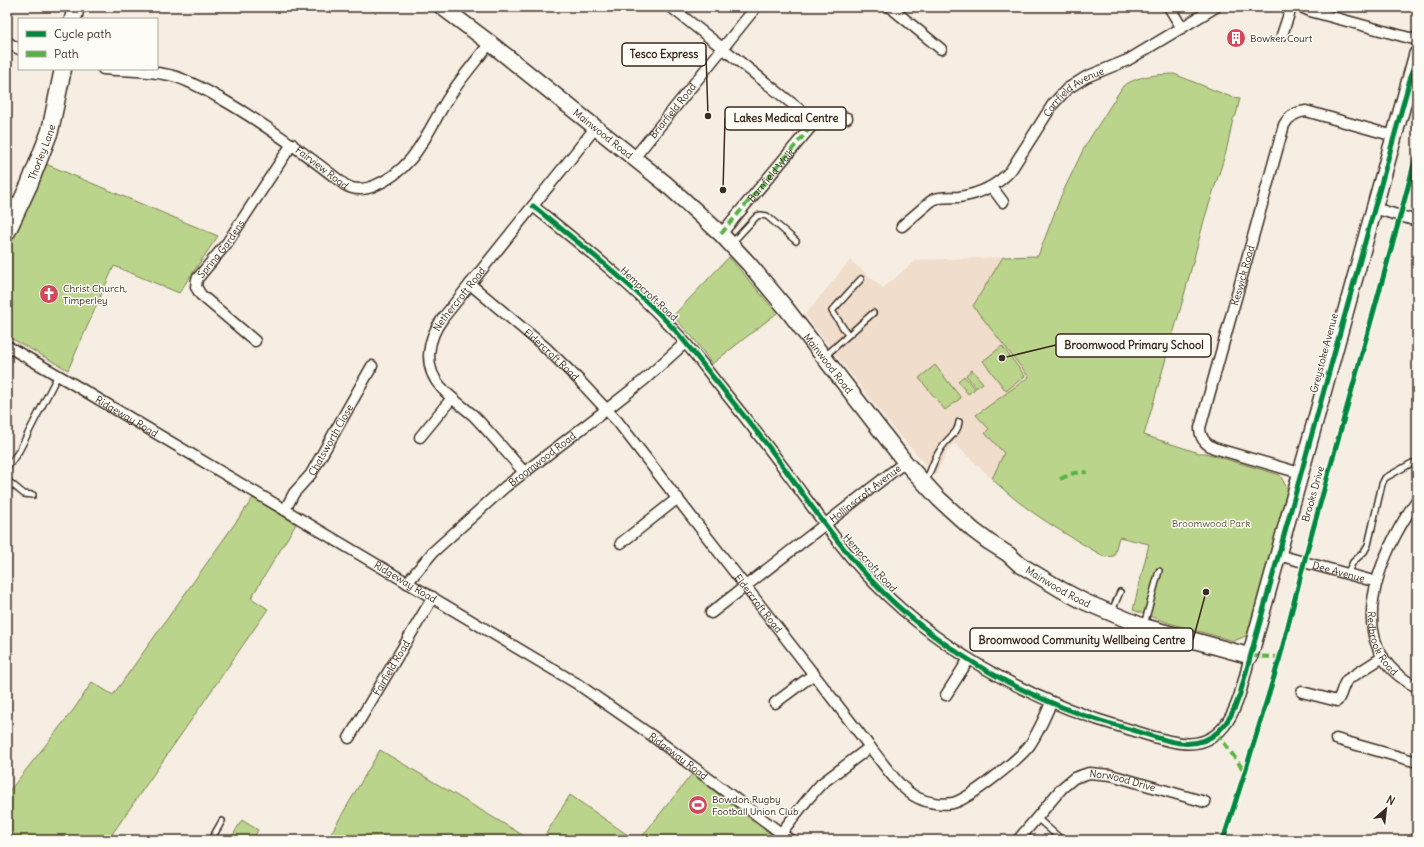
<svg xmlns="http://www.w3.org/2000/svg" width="1424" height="847" viewBox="0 0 1424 847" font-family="Delius,sans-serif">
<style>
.built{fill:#f0ddcb}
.green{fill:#bbd48b;stroke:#7b7f54}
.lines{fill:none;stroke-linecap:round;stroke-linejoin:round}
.lane-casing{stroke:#3b2a1e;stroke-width:8}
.street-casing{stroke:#3b2a1e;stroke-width:13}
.secondary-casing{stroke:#3b2a1e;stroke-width:18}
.primary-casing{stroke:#3b2a1e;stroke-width:19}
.lane{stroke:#fdfcf7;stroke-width:5}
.street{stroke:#fdfcf7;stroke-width:10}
.secondary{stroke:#fdfcf7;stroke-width:15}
.primary{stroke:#fdfcf7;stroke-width:16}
.quiet{stroke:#57b245;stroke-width:4;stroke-dasharray:8 4;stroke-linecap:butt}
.cycleway-casing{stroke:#fdfcf7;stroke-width:8}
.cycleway{stroke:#00873e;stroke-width:5}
.labels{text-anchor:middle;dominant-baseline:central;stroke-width:3;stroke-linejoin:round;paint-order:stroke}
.poi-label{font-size:10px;fill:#3b2a1e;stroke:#fdfcf7;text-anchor:start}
.street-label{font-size:10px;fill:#3b2a1e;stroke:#fdfcf7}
.park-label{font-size:10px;fill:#5b5439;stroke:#fdfcf7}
.leader{fill:none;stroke:#3b2a1e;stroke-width:1.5}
.callout-dot{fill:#3b2a1e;stroke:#fdfcf7;stroke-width:1.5}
.callout{fill:#fdfcf7;stroke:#3b2a1e;stroke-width:1.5}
.callout-label{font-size:11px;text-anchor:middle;font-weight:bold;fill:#3b2a1e}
</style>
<rect width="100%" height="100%" fill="#f7eee3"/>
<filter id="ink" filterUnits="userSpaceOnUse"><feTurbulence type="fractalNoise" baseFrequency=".025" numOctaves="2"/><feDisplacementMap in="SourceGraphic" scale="8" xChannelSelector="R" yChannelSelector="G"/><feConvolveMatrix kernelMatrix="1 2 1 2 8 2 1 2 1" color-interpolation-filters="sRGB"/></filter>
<g filter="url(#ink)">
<!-- built -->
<polygon class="built" points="1038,256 1182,303 1019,420 992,479 954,443 949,448 936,475 897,433 805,315 850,260 883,288 916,260"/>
<!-- green -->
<g class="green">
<path d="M1174 74 1231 97 1240 98 1236 115 1233 119 1226 152 1205 217 1182 303 1144 435 1199 453H1205L1280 475 1288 490 1248 635 1234 641 1169 623 1133 610 1149 544 1119 537 1114 556 1105 557C1065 534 1025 511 992 479L1004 453 985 433 989 429 976 415 1029 377 973 306 1003 257 1038 256 1061 196 1085 146 1123 86C1140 75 1154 75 1174 74Z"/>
<polygon points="46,164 218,236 179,293 114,266 68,370 7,336 7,251"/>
<polygon points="729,257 777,313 712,364 694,339 673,316"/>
<polygon points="1002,346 1025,376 1006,391 983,361"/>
<polygon points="935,365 961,398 945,410 919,378"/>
<polygon points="972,370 983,383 976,388 966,375"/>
<polygon points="964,376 975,389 968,394 958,381"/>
<polygon points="253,498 296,524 251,598 268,609 108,840 7,840 7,794 74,709 92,682 113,695"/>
<polygon points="380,750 526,837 524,840 327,840"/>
<polygon points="692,774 778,840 639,840"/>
<polygon points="570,795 635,840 542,840"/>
<polygon points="242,820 258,830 252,840 230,840"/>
</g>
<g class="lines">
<!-- lane casing -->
<g class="lane-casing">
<g id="lane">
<polyline points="7,199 17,204"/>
<polyline points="731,244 757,216 761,215 767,216 796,241"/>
<polyline points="848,335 832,311 861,279"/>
<polyline points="824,357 873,313"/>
<polyline points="7,468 19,451 58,375"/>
<polyline points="7,480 24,494 33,495"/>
<path d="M926 481C932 468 936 452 946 442 952 435 958 432 959 422"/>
<polyline points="1347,574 1353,562 1364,552 1368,545 1382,484 1385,478 1412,463"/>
<polyline points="1112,611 1120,592"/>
<polyline points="1144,625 1159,571"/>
<polyline points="1037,818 1062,840"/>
<polyline points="211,840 222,821"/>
</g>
</g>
<!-- street casing -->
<g class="street-casing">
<g id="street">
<polyline points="671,7 804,113 808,115 847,118"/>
<polyline points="890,7 941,49"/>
<polyline points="1169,7 1182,28"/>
<polyline points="1301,7 1310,11 1417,40"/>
<polyline points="1282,35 1290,11 1293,7"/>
<polyline points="7,42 19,49"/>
<path id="s1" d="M103 69C126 71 151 70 173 76 191 81 209 92 225 101 268 126 307 155 345 185 355 191 364 190 374 186 417 168 426 132 449 97 461 78 476 61 490 43"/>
<path id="s2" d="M634 158 756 7"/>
<polyline points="992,187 1003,202"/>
<path d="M533 206C580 244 629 282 671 327 688 344 703 365 718 384 743 415 768 446 791 478 813 508 835 540 860 568 931 647 1027 700 1128 729 1145 734 1163 741 1181 743 1232 749 1240 694 1250 656"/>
<polyline points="1374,208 1417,221"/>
<path id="s3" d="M902 226 930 202 934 199C942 197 951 197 959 197 980 194 997 186 1011 170L1053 104 1067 89 1086 77 1128 60 1216 7"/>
<polyline points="721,234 820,116"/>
<path id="s4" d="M470 284 545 347 578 379 618 422 870 747C883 763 899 789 918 798 928 803 942 805 953 803 969 799 1018 760 1029 746 1038 733 1045 717 1051 703"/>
<path id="s5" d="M255 341 201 295 196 287 197 279 227 243 292 144"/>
<path id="s6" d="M7 346 73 384 576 683 651 735 790 840"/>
<polyline points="420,437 452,398"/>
<path id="s7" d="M524 472C508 454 492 435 475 417 464 407 451 399 441 387 422 366 428 338 443 318L596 127"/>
<path id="s8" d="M1300 473 1214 448C1205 444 1200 438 1200 428L1284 125C1289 116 1296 112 1306 111L1394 136"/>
<path id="s9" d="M1417 500C1379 554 1338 648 1417 687"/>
<path id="s10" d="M285 510 294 493 311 474 372 366"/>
<polyline points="621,543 678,498"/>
<path id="s11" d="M1278 555 1377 582"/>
<path id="s12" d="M407 583 433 552 505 487 606 410 644 380 685 343"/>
<path id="s13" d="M711 613 905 462"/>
<path d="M1302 692 1337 701C1342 695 1342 686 1347 680L1383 657"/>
<polyline points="946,695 969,659"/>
<polyline points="775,703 814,674"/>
<path id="s14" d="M349 738 433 597"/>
<polyline points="1336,739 1417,762"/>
<polyline points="781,833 807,800 821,784 870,747"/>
<path id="s15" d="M1018 840 1062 788 1074 778 1089 773 1111 775 1205 802"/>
</g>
</g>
<!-- secondary casing -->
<g class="secondary-casing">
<g id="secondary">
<path id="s16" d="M442 7 490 43 665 183 721 234 749 264 785 307 905 462 939 499 973 530 989 542 1008 554 1019 564 1062 590 1085 602 1142 626 1250 656 1417 54"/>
</g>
</g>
<!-- primary casing -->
<g class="primary-casing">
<g id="primary">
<polyline points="73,19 76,7"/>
<path id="s17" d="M7 232 29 185 50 131 63 69"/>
</g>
</g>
<!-- lane -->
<use href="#lane" class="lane"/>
<!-- street -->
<use href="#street" class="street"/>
<!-- secondary -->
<use href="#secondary" class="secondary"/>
<!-- primary -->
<use href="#primary" class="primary"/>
<!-- quiet -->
<g class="quiet">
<path id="s18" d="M721 234 820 116"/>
<polyline points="1060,479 1074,473 1087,472"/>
<polyline points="1250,656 1280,657"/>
<polyline points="1217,733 1245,772"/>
</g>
<!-- cycleway casing -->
<g class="cycleway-casing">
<g id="cycleway">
<path d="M533 206C581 245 631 283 673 328 690 347 705 368 721 387 738 409 757 431 774 454 802 492 828 532 860 568 918 634 997 684 1080 714 1099 721 1119 726 1139 732 1152 736 1166 741 1180 743 1214 747 1231 722 1240 694L1417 54"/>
<polyline points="1223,840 1245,772 1280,657 1308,547 1398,224 1417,153"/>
</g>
</g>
<!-- cycleway -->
<use href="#cycleway" class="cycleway"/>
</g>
</g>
<!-- icons -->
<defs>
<g id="building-disc" transform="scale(1)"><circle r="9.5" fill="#d1495b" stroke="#fdfcf7"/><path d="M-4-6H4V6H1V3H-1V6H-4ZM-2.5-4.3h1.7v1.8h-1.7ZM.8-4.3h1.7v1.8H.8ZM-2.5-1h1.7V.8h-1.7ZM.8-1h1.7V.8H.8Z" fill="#fff"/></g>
<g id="church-disc" transform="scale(1)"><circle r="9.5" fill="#d1495b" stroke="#fdfcf7"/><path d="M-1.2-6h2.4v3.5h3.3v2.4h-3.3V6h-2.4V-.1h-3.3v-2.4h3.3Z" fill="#fff"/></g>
<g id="stadium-disc" transform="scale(1)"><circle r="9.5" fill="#d1495b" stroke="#fdfcf7"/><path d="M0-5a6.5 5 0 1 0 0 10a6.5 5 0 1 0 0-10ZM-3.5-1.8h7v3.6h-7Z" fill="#fff"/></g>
</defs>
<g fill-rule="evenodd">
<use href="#building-disc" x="1236" y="38"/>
<use href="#church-disc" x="49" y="294"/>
<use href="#stadium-disc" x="698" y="805"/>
</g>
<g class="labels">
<!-- poi labels -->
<g class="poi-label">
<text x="1250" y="38">Bowker Court</text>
<text x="63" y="288">Christ Church,<tspan x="63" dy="12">Timperley</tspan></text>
<text x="712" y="799">Bowdon Rugby<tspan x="712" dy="12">Football Union Club</tspan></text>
</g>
<!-- street labels -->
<g class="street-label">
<text stroke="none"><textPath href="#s3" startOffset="229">Carrfield Avenue</textPath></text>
<text stroke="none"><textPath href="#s2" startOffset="61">Briarfield Road</textPath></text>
<text stroke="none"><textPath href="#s16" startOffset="205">Mainwood Road</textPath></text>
<text stroke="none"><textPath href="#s17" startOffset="87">Thorley Lane</textPath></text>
<text stroke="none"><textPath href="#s1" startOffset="246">Fairview Road</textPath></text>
<text stroke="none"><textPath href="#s18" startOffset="77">Barnfield Walk</textPath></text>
<text stroke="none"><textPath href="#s5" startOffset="127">Spring Gardens</textPath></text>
<text stroke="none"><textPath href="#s8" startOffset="274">Keswick Road</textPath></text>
<text transform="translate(649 294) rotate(43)">Hempcroft Road</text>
<text stroke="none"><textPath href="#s7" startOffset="219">Nethercroft Road</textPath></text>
<text transform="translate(1324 353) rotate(-75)">Greystoke Avenue</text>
<text stroke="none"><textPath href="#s4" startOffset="108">Eldercroft Road</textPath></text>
<text stroke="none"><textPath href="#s16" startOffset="528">Mainwood Road</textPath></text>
<text stroke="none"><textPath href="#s6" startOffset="139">Ridgeway Road</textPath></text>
<text stroke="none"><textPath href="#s10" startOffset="84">Chatsworth Close</textPath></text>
<text stroke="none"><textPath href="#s12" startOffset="184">Broomwood Road</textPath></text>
<text stroke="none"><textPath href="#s13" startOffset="195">Hollinscroft Avenue</textPath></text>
<text transform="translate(1313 494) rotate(-74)">Brooks Drive</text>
<text transform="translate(870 563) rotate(48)">Hempcroft Road</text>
<text stroke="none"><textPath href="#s11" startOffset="63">Dee Avenue</textPath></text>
<text stroke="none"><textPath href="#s6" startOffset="463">Ridgeway Road</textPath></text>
<text stroke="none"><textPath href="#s16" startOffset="852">Mainwood Road</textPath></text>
<text stroke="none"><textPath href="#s4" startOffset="432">Eldercroft Road</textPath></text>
<text stroke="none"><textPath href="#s9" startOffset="156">Redbrook Road</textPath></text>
<text stroke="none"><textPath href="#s14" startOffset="82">Fairfield Road</textPath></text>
<text stroke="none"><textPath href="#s6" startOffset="787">Ridgeway Road</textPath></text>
<text stroke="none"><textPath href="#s15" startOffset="134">Norwood Drive</textPath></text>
</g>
<!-- park labels -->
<g class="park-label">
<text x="1211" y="523">Broomwood Park</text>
</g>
</g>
<!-- callouts -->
<path class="leader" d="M708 116L706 55M723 190L725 118M1002 358L1056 345M1206 592L1193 640"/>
<g class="callout-dot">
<circle cx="708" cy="116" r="4"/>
<circle cx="723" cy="190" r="4"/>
<circle cx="1002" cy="358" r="4"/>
<circle cx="1206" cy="592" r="4"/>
</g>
<g class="callout">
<rect x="622" y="43" width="84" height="23" rx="4"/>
<rect x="725" y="107" width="121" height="23" rx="4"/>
<rect x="1056" y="334" width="155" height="23" rx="4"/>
<rect x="970" y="628" width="223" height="23" rx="4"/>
</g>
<g class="callout-label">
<text x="664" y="58">Tesco Express</text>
<text x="786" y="122">Lakes Medical Centre</text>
<text x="1134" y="349">Broomwood Primary School</text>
<text x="1082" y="644">Broomwood Community Wellbeing Centre</text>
</g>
<!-- margin -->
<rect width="1424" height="847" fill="none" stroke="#fdfcf7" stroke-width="24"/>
<rect x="12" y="12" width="1400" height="823" fill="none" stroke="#3b2a1e" stroke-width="1.5" filter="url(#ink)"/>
<!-- legend -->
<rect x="18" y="18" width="140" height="52" fill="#fdfcf7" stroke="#afa8a0"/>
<rect x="26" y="31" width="20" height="6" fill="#00873e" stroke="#afa8a0"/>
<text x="54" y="38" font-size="12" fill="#3b2a1e">Cycle path</text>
<rect x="26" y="51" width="20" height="6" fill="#57b245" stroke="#afa8a0"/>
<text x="54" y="58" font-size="12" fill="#3b2a1e">Path</text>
<!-- north arrow -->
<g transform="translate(1386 809) rotate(28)" stroke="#fdfcf7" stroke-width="3" paint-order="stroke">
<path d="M0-3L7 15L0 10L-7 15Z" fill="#3b2a1e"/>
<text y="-6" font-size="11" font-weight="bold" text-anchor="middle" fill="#3b2a1e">N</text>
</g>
</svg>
